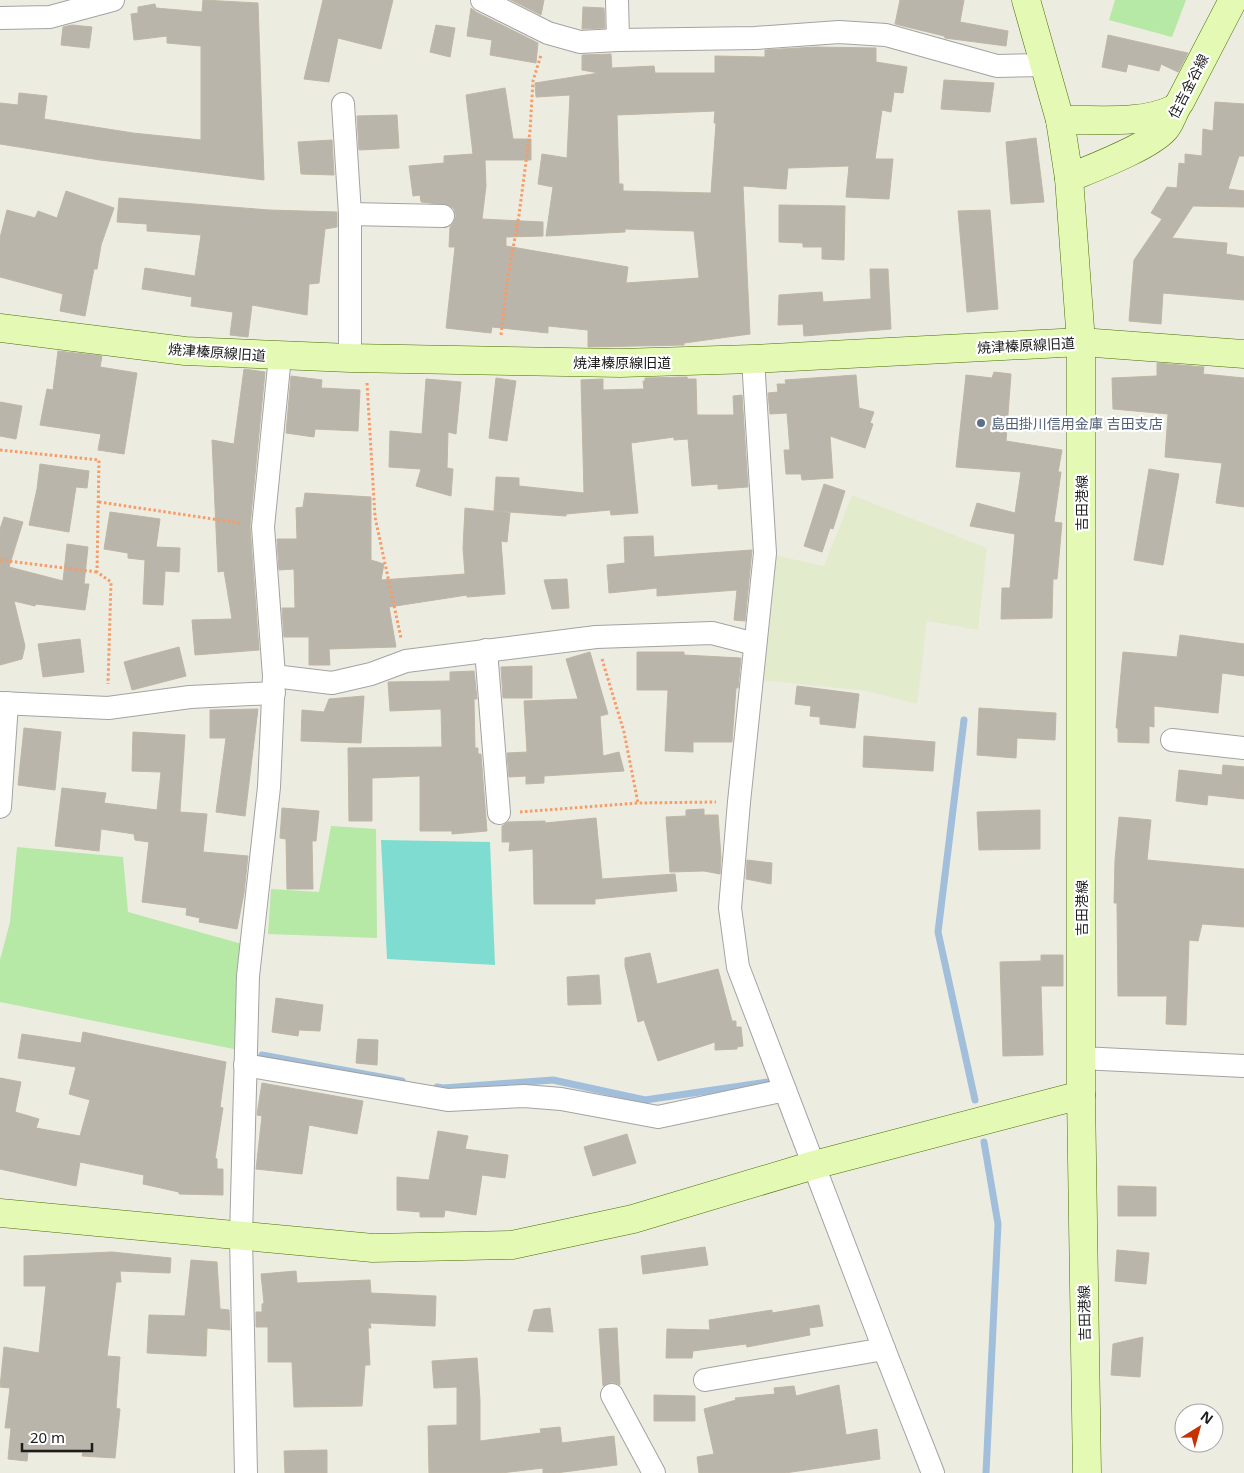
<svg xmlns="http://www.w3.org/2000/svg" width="1244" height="1473" viewBox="0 0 1244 1473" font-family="'Noto Sans','Noto Sans JP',sans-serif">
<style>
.farmland{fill:#e2eccc}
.grass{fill:#b6e8a6}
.pitch{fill:#7eddd0}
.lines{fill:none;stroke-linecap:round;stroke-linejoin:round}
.stream{stroke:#a1bfdb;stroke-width:7}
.building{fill:#bab5ab;stroke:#bfb6a4;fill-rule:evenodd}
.street-casing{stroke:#a3a3a3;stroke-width:24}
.secondary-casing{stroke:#497005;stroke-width:29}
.path{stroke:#f99b66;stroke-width:3;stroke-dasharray:2.5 2.5;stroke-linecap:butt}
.street{stroke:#fff;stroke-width:22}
.secondary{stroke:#e4f9b3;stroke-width:28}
.service-dot{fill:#5c6f8a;stroke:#fff;stroke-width:2}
.labels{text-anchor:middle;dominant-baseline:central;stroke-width:4.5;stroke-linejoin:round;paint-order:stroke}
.street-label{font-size:14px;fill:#1c1c1c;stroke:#fff}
.service-label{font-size:14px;fill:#4e5e75;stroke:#fff;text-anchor:start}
</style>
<rect width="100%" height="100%" fill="#edece1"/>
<!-- farmland -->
<polygon class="farmland" points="852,495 987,548 978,630 927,621 917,704 867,691 759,680 774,555 824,566"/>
<!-- grass -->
<g class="grass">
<polygon points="1115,0 1186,0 1172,37 1109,20"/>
<polygon points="331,826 376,829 377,938 268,934 271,889 319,892"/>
<polygon points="17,847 123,857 128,912 242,944 239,1050 0,1002 0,960 10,922"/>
</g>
<!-- pitch -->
<polygon class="pitch" points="381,840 490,842 495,965 387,959"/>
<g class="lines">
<!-- stream -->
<g class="stream">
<polyline points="964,720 938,932 975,1100"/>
<polyline points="262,1055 402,1081"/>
<polyline points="437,1087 443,1088 553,1080 645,1100 775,1081"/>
<polyline points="984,1142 998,1224 986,1473"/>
</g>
</g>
<!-- building -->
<g class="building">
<polygon points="203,0 258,3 264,180 100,160 0,144 0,103 18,105 19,93 47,96 44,119 133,133 201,140 201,46 167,43 167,36 134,40 131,14 138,13 138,7 155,4 156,8 202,12"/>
<polygon points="323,0 393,0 381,49 338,38 329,82 304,79"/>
<polygon points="511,0 544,0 541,15"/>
<polygon points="900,0 964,0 960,22 1008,31 1006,46 945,38 944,36 895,24"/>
<polygon points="583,7 604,8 605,28 582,29"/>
<polygon points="471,8 476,12 538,43 536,63 490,55 492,40 467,36"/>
<polygon points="72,25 92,27 89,48 61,45 63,27"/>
<polygon points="436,25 455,28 450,57 430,52"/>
<polygon points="1108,35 1165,48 1188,53 1178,72 1161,64 1159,71 1128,64 1126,72 1102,67"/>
<path d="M815 47 876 48V62L907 67 903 93 894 92 891 112 882 110 875 159H893L889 199 846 197 849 166 788 168 786 189 743 186 750 334 684 343V345L588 347V330L548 326V333L492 327 491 333 446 328 455 247H449L450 227 454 222 456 216 454 209 449 205 421 202 420 195 413 196 409 166 444 163V156L473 154 466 95 505 88 513 139H531V160H485L486 186 482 219 543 222V236L506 237V246L628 267 626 283 699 278 694 231 625 229V232L546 236 553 187 538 184 542 154 567 158 570 95 536 97 535 83 599 73 582 70V55L611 54 612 71V68L654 66 655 73H715V56L765 57V50ZM715 111 714 123H716L711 193 623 191V184H619L617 115Z"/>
<polygon points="944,80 994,83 990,112 941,109"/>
<polygon points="1215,102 1244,104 1244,156 1239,156 1228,189 1244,191 1244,207 1193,206 1172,238 1227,243 1226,254 1244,257 1244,300 1163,293 1161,324 1129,321 1134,260 1162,219 1151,213 1167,187 1177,188 1179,163 1185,164 1185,154 1202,156 1203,129 1213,131"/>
<polygon points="397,115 399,148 359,150 357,116"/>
<polygon points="1036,138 1044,202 1011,204 1006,142"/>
<polygon points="332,140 334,175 301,174 298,142"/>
<polygon points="66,191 114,208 101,245 97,269 94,269 85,316 60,311 63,294 0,277 0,238 7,210 35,218 38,211 57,218"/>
<polygon points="119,198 269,210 337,212 337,227 325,229 319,283 309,284 307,315 252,305 248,337 230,335 233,312 191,306 192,297 142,289 145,268 195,276 201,235 147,231 147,224 117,222"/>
<polygon points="779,205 845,206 844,260 822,259 822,247 803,247 803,243 779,242"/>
<polygon points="990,210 998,309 967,312 958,211"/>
<polygon points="870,269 888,269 891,329 804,336 803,324 778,325 779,295 822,292 823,302 871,299"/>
<polygon points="58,351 102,356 100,367 137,373 124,454 98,450 101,434 40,425 47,389 53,390"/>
<polygon points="1157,363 1204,367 1203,374 1244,378 1244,507 1216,503 1222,463 1165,457 1168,414 1113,409 1112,378 1157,376"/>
<polygon points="244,369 265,372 250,526 259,650 195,655 192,620 232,619 224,571 218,572 212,440 234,444"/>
<polygon points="994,372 1011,374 1006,441 1062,450 1058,472 1061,472 1054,522 1062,523 1057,579 1053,579 1052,618 1001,619 1002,588 1010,588 1015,534 970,526 977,503 1015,513 1021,472 956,467 966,375 992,378"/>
<polygon points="856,375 859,408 874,412 870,423 873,424 865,448 830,436 833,478 802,480 801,474 786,474 784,450 790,450 787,413 770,414 768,393 778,392 777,384 786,384 785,380"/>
<polygon points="291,376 322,380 321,388 360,390 358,431 315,429 314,437 286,433"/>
<polygon points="687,377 688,379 696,379 697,415 734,415 733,396 742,395 748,487 718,489 718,484 692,486 688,439 674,440 674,437 631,443 638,513 611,515 610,510 566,514 566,516 494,511 496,477 519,478 519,486 584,493 581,380 603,379 603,390 644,389 643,381 645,381 645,378"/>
<polygon points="496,378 516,381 507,441 489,438"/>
<polygon points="426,379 461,382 456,434 448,432 447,468 453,469 451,496 416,486 421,469 389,467 390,431 422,434"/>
<polygon points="0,402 22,406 16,439 0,436"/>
<polygon points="40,464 89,471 87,488 76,487 69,532 29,525 37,489"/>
<polygon points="1149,469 1179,474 1163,565 1134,560"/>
<polygon points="824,484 845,491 833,529 830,528 822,552 804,546"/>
<polygon points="305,493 371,497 371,560 384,564 381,580 465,574 463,548 465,508 510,513 507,542 501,541 505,594 467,597 467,595 389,607 396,647 329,649 330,665 309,665 309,637 284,637 282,608 295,608 294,569 279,570 277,539 297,539 296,508 303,507"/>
<polygon points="110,512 160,519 156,547 180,548 179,572 165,571 163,605 143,604 145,560 128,558 128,553 104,549"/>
<polygon points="4,517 23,522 9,567 63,581 67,544 88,547 84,584 89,584 85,610 36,604 35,606 14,601 25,646 22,659 0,665 0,529"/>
<polygon points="653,536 654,557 752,550 745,621 734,620 737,590 657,596 657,588 609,593 607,565 625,563 624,537"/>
<polygon points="567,579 569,608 552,609 544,580"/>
<polygon points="1180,635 1244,644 1244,676 1222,673 1218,713 1154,706 1154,727 1149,726 1149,743 1118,742 1118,728 1116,728 1123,652 1177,657"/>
<polygon points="80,639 84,672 43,677 38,644"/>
<polygon points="179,647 186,676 132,690 124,662"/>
<polygon points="590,652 608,714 600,716 603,756 619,752 624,771 544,776 544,783 526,784 526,776 509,777 507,753 527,752 524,701 578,699 566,659"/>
<polygon points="637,652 684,652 684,655 741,658 738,688 736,688 732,742 693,742 693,752 665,751 668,690 637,690"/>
<polygon points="532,666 532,698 503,698 501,667"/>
<polygon points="474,671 477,699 474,699 475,748 478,748 478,754 481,754 487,831 452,834 452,831 420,831 420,776 372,778 372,821 349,821 348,748 442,747 441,709 390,711 388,682 450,681 450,672"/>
<polygon points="797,686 859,694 855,728 820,724 820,717 810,716 811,706 795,704"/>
<polygon points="364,696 361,743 301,741 302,710 324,712 329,699"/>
<polygon points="979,708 1056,713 1055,740 1017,738 1016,758 977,755"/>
<polygon points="258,709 245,816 216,812 226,738 210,738 210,710"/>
<polygon points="24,728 61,732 55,790 18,785"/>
<polygon points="133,732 185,735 180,812 207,814 203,852 248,856 244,893 237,929 199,922 200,918 186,915 187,908 142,902 149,842 135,840 134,834 101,829 99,851 55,846 62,788 106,793 104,803 157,810 161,772 132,771"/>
<polygon points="864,736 935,742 933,771 863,767"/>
<polygon points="1223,765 1244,767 1244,799 1208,795 1207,805 1176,801 1179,770 1222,775"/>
<polygon points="282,808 319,811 316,841 312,841 313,889 287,889 286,839 280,838"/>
<polygon points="704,809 704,815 718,815 721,858 720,874 704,871 670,872 666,817 686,816 686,810"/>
<polygon points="1040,810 1040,849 979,850 977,812"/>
<polygon points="1119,817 1151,820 1147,860 1244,869 1244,927 1202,924 1198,941 1189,940 1186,1025 1166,1024 1167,996 1118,996 1117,903 1114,903 1115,860"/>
<polygon points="596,818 602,879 675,874 677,891 595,899 595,904 534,904 533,849 509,851 510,842 502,842 502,826 508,822 545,821 545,823"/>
<polygon points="747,860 772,863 771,884 746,879"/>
<polygon points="650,953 657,984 718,969 732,1021 736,1021 736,1027 741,1027 743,1046 737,1047 737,1049 715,1050 715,1042 658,1061 644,1020 638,1022 625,966 625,958"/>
<polygon points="1041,955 1063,955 1063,986 1041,986 1043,1055 1003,1056 1000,962 1041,961"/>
<polygon points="599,975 601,1004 568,1005 567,977"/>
<polygon points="276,998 323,1005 320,1031 299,1030 298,1036 272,1032"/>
<polygon points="83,1032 226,1062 220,1107 223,1108 215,1158 217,1159 217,1169 223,1169 223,1195 179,1194 179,1192 143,1184 144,1175 80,1162 76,1186 0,1169 0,1078 21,1082 15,1112 39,1119 36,1128 80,1136 90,1100 69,1094 76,1067 18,1058 22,1034 81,1043"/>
<polygon points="358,1039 378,1040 377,1065 356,1063"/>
<polygon points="262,1083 363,1101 357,1134 309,1125 302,1174 256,1169 262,1116 257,1115 258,1108"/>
<polygon points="438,1131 468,1136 465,1149 508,1155 505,1178 482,1175 476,1215 445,1210 444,1217 420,1217 420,1212 397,1210 397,1177 429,1180"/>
<polygon points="627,1134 636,1163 593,1176 584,1147"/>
<polygon points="1118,1186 1156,1187 1156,1216 1118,1216"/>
<polygon points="705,1247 708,1265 643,1274 641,1256"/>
<polygon points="1117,1250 1149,1253 1146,1284 1115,1281"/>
<polygon points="112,1252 171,1258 170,1273 120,1271 121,1282 116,1282 107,1356 120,1357 116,1408 120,1409 115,1458 82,1456 83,1452 28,1452 27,1461 8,1459 11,1428 5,1428 10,1388 0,1387 4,1347 39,1353 46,1286 24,1286 24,1256"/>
<polygon points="191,1260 217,1262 220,1309 229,1310 230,1330 207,1328 206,1356 147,1353 149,1315 185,1316"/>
<polygon points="296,1271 297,1283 370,1280 371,1293 436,1296 435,1326 370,1323 371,1328 368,1328 370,1365 365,1365 362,1406 294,1407 292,1362 268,1362 268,1327 256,1327 256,1312 262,1312 262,1304 264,1303 261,1274"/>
<polygon points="819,1305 823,1326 809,1328 810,1335 747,1347 746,1344 693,1351 692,1358 666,1358 667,1329 710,1330 709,1320 772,1310 772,1313"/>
<polygon points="550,1308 553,1332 528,1331 534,1310"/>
<polygon points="617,1328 620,1385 612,1382 603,1386 599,1329"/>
<polygon points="1143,1337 1140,1377 1111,1375 1113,1344"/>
<polygon points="477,1358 480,1400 480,1441 541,1433 540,1429 560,1427 562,1443 614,1436 617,1465 556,1473 543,1473 543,1468 501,1473 429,1473 428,1426 457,1425 457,1387 434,1388 432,1361"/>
<polygon points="839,1385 846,1435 877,1429 880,1459 785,1473 699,1473 697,1457 714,1454 704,1409 736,1400 735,1398 775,1394 774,1388 794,1386 796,1396"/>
<polygon points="654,1395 695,1396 695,1421 654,1421"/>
<polygon points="327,1450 327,1473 285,1473 284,1451"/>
</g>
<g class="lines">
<!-- street casing -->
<g class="street-casing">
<g id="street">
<polyline points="482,0 548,33 580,42 618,40 755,38 839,32 886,35 997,66 1045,65"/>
<polyline points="617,0 618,40"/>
<polyline points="0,18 50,17 113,0"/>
<polyline points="343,104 350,214 350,358"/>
<polyline points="350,214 443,216"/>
<polyline points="753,359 765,553 739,802 730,908 738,967 884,1349 933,1473"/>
<polyline points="486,650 499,813"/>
<polyline points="274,676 332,683 371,674 406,661 596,637 712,633 755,644"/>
<polyline points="0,703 108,708 190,697 274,693"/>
<polyline points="1172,740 1244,748"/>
<polyline points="0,807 7,703"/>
<polyline points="1081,1058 1244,1066"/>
<polyline points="245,1065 448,1100 524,1096 561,1099 658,1117 785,1090"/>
<polyline points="705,1380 884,1349"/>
<polyline points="612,1395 654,1473"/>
<polyline points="246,1473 241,1237 248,976 269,787 274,676 263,527 280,356"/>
</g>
</g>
<!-- secondary casing -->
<g class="secondary-casing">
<g id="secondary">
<polyline points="1026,0 1060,120 1069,178 1081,342 1081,1095 1087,1473"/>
<path d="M1060 120C1097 119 1140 125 1174 109"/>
<path d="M1069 178C1093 168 1149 147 1165 129 1172 121 1173 111 1180 102L1233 0"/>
<polyline points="0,328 185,351 350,358 620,363 753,359 1081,342 1244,354"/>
<polyline points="0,1213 373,1248 512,1245 633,1219 814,1165 1081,1095"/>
</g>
</g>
<!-- path -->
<g class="path">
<polyline points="501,335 507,282 519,215 530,131 533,81 541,55"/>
<polyline points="367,383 375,517 401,638"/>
<polyline points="0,450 99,460 97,572 111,582 108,684"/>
<polyline points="99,502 240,523"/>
<polyline points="0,560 97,572"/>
<polyline points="602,659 624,732 638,803"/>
<polyline points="520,812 638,803 716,802"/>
</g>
<!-- street -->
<use href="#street" class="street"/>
<!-- secondary -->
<use href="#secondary" class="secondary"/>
</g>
<!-- markers -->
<circle class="service-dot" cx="981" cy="423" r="5"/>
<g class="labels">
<!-- street labels -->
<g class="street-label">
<text transform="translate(1188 86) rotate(-63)">住吉金谷線</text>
<text transform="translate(1026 345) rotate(-3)">焼津榛原線旧道</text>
<text transform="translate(217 352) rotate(4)">焼津榛原線旧道</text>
<text x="622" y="362">焼津榛原線旧道</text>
<text transform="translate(1081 503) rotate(-90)">吉田港線</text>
<text transform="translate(1081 908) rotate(-90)">吉田港線</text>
<text transform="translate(1084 1313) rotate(-91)">吉田港線</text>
</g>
<!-- service labels -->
<g class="service-label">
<text x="991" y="423">島田掛川信用金庫 吉田支店</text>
</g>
</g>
<!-- north arrow -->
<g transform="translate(1199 1428) rotate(37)"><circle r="24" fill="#ffffff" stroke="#a4a4a4"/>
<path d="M0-4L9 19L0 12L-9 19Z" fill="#c63301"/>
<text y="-8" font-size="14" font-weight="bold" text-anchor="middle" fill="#1c1c1c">N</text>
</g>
<!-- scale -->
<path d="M22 1443v8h70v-8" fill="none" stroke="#1c1c1c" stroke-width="2.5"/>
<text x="30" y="1443" font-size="15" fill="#1c1c1c" stroke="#ffffff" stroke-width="4" paint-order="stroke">20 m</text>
</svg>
